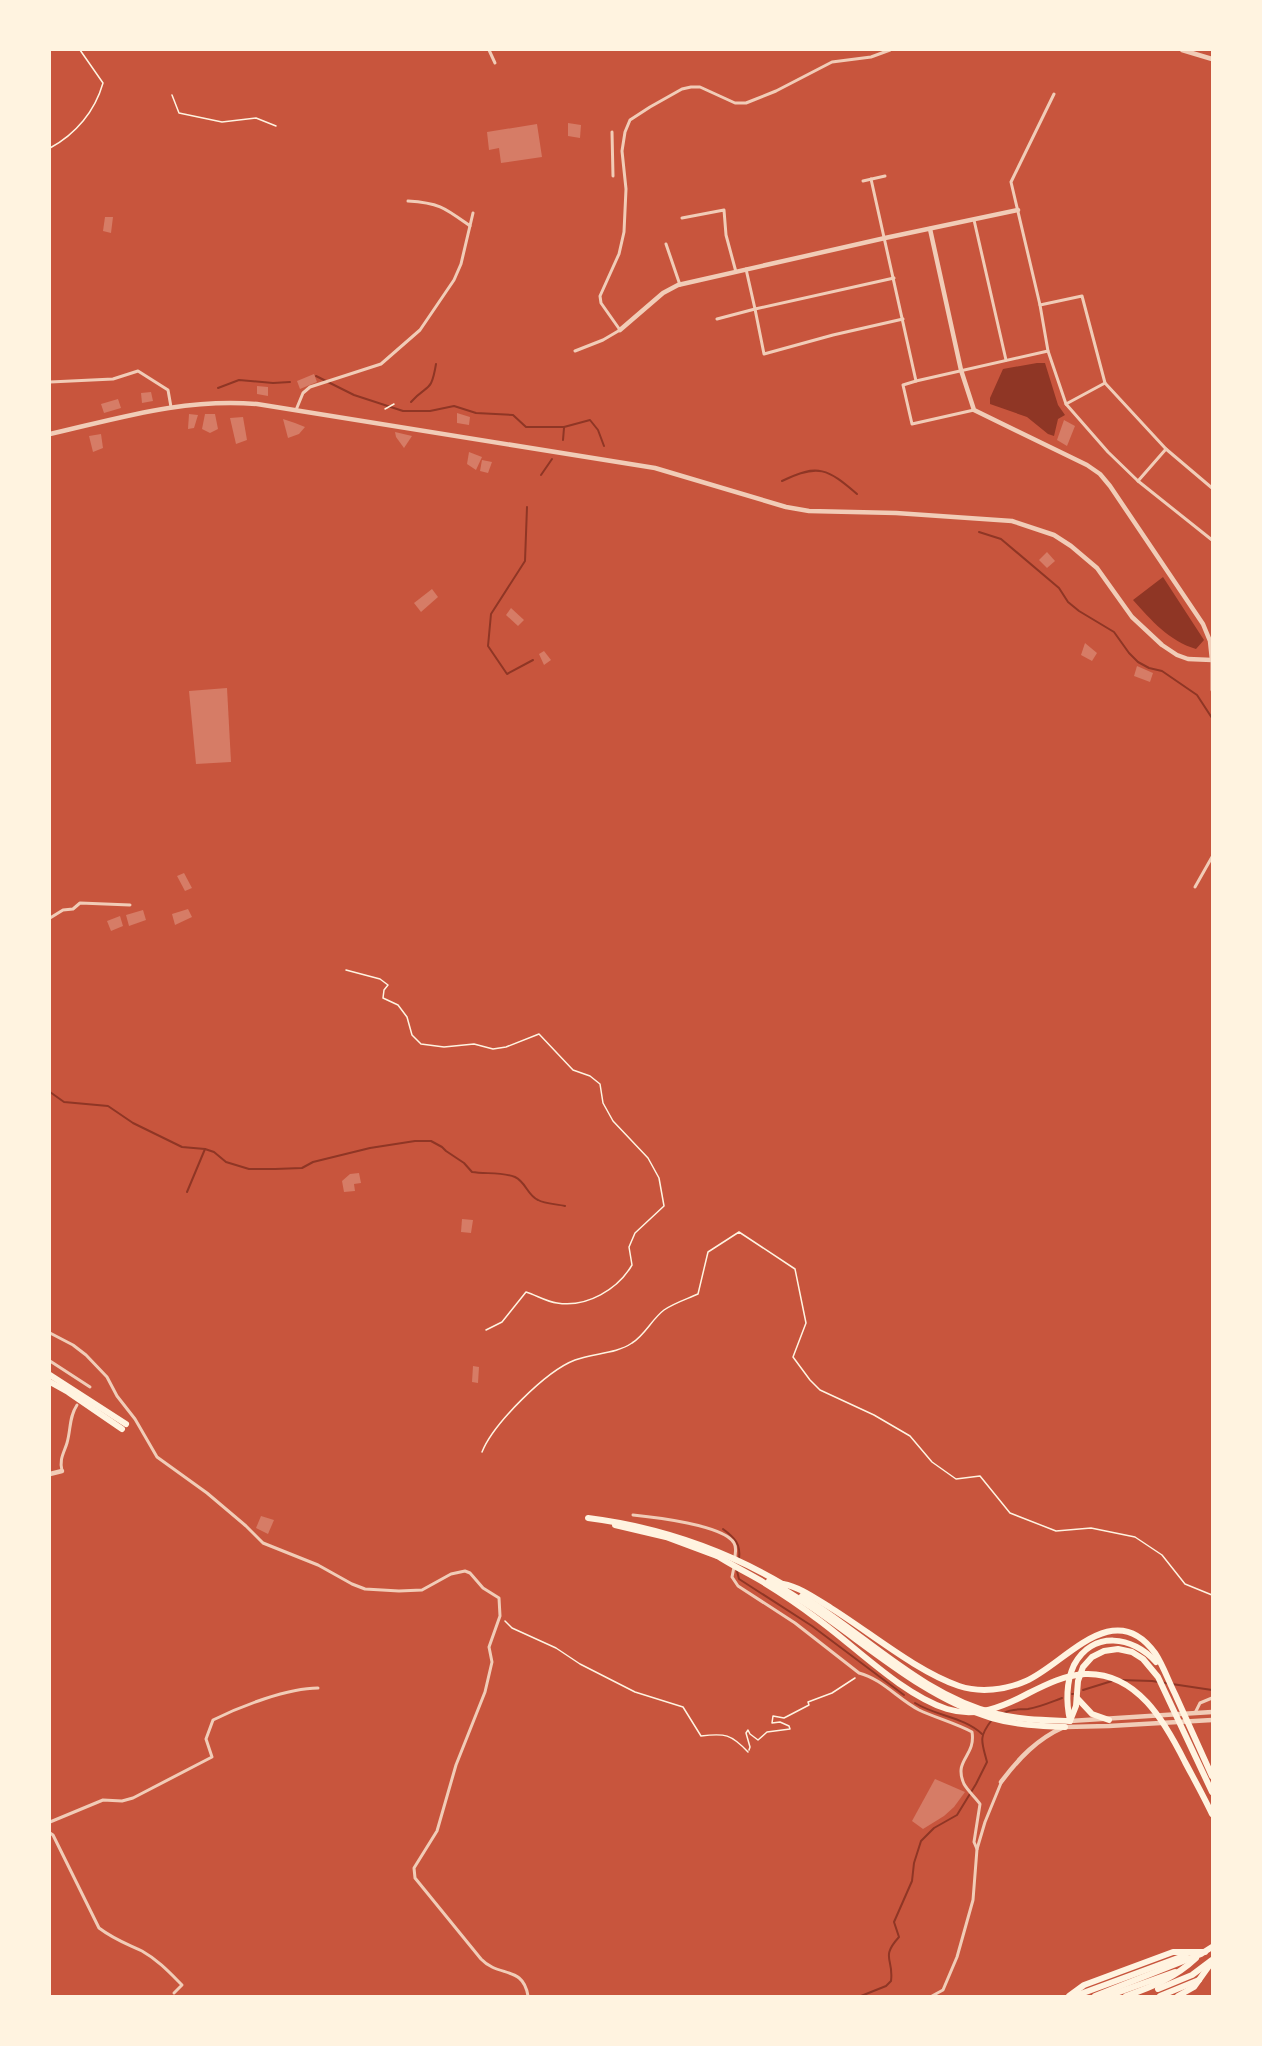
<svg xmlns="http://www.w3.org/2000/svg" width="1262" height="2046" viewBox="0 0 1262 2046" font-family="Arial,sans-serif">
<style>
.water{fill:#8f3625}
.lines{fill:none;stroke-linecap:round;stroke-linejoin:round}
.stream{stroke:#8f3625;stroke-width:2}
.building{fill:#d67c66}
.path{stroke:#fff3e0;stroke-width:1.5}
.minor{stroke:#f1ccb7;stroke-width:3}
.tertiary{stroke:#f1ccb7;stroke-width:4.5}
.motorway{stroke:#fff3e0;stroke-width:6}
</style>
<rect width="100%" height="100%" fill="#c8553d"/>
<!-- water -->
<g class="water">
<polygon points="1037,363 1045,363 1058,405 1065,415 1058,419 1054,436 1048,434 1027,417 990,404 990,398 1003,369"/>
<path d="M1163 577 1204 640 1196 649C1169 641 1151 620 1133 600Z"/>
</g>
<g class="lines">
<!-- stream -->
<g class="stream">
<polyline points="316,376 354,395 403,411 430,411 454,406 476,413 513,415 526,427 564,427 590,420 598,430 604,446"/>
<polyline points="218,388 239,380 273,383 290,382"/>
<path d="M411 402C428 383 431 394 436 364"/>
<polyline points="563,440 564,428"/>
<polyline points="541,475 552,459"/>
<path d="M782 481C818 463 828 469 857 494"/>
<polyline points="527,507 525,561 491,614 488,646 507,674 533,660"/>
<polyline points="979,532 1001,539 1059,588 1068,602 1079,611 1114,632 1129,653 1138,662 1149,668 1162,671 1197,695 1212,718"/>
<polyline points="50,1092 64,1102 108,1106 133,1123 182,1147 205,1149 187,1192"/>
<path d="M205 1149 214 1152 226 1162 249 1169H275L302 1168 313 1162 370 1148 415 1141H431L442 1147 446 1151 464 1163 472 1172C486 1174 502 1172 515 1177 526 1182 527 1195 538 1200 545 1204 557 1204 565 1206"/>
<path d="M723 1529C735 1538 741 1544 739 1559"/>
<polyline points="737,1571 739,1579 812,1626 904,1695"/>
<polyline points="1120,1680 1152,1681 1212,1690"/>
<polyline points="1083,1690 1112,1681"/>
<polyline points="1072,1694 1073,1694"/>
<path d="M915 1703C936 1716 964 1717 982 1734"/>
<path d="M1004 1713C1012 1708 1019 1710 1028 1709 1040 1707 1051 1702 1062 1698"/>
<path d="M861 1996 886 1986 891 1981C894 1958 880 1958 899 1937L894 1922 912 1881 914 1863 921 1841 934 1828 957 1815 976 1784 987 1762C982 1742 978 1738 991 1721"/>
</g>
</g>
<!-- building -->
<g class="building">
<polygon points="568,123 581,125 580,138 568,136"/>
<polygon points="537,124 542,157 501,163 499,148 489,150 487,132"/>
<polygon points="105,217 113,217 111,233 103,231"/>
<polygon points="314,374 317,382 300,389 297,381"/>
<polygon points="257,386 268,387 268,396 257,394"/>
<polygon points="151,392 153,401 142,403 141,393"/>
<polygon points="118,399 121,408 104,413 101,404"/>
<polygon points="457,413 470,417 469,425 457,423"/>
<polygon points="189,414 198,415 194,428 188,429"/>
<polygon points="205,414 215,414 218,429 210,433 202,429"/>
<polygon points="243,417 247,440 236,444 230,418"/>
<polygon points="283,419 295,423 305,427 299,434 288,438"/>
<polygon points="1064,420 1075,426 1067,446 1057,440"/>
<polygon points="395,432 412,436 404,448 396,437"/>
<polygon points="101,434 103,448 93,452 89,436"/>
<polygon points="469,452 482,457 476,470 467,464"/>
<polygon points="482,460 492,462 488,473 480,471"/>
<polygon points="1047,552 1055,561 1047,568 1039,560"/>
<polygon points="432,589 438,597 421,612 414,603"/>
<polygon points="511,608 524,620 518,626 506,615"/>
<polygon points="1085,643 1097,653 1092,661 1081,655"/>
<polygon points="544,651 551,660 544,665 539,654"/>
<polygon points="1137,666 1153,673 1150,682 1134,676"/>
<polygon points="227,688 231,762 196,764 189,691"/>
<polygon points="184,873 192,888 185,891 177,876"/>
<polygon points="188,909 192,917 175,925 172,914"/>
<polygon points="143,910 146,920 129,926 126,915"/>
<polygon points="120,916 123,926 111,931 107,921"/>
<polygon points="359,1173 361,1183 354,1184 355,1191 344,1192 342,1181 350,1174"/>
<polygon points="462,1219 473,1220 471,1233 461,1232"/>
<polygon points="473,1366 479,1367 478,1383 472,1382"/>
<polygon points="261,1516 274,1520 268,1534 256,1528"/>
<polygon points="935,1779 965,1792 954,1807 944,1816 923,1829 912,1821"/>
</g>
<g class="lines">
<!-- path -->
<g class="path">
<polyline points="172,95 179,113 222,122 256,118 276,126"/>
<path d="M50 148C76 134 95 111 103 83L80 50"/>
<polyline points="385,409 394,404"/>
<path d="M346 970 380 979 388 985 384 990 383 998 398 1005 407 1017 412 1035 421 1044 444 1047 474 1044 493 1049 506 1047 539 1034 573 1070 590 1076 600 1084 603 1103 613 1121 648 1158 659 1178 664 1206 635 1233 629 1247 632 1265C618 1289 587 1308 557 1303 547 1302 536 1295 526 1292L502 1322 486 1330"/>
<path d="M482 1452C493 1424 546 1371 575 1360 593 1353 616 1354 632 1343 645 1335 652 1319 664 1310 674 1303 687 1299 698 1294L708 1252 739 1232 795 1269 806 1323 793 1357 810 1380 820 1390 874 1415 910 1436 932 1462 956 1479 980 1476 1010 1513 1056 1531 1091 1528 1135 1537 1162 1555 1185 1584 1212 1595"/>
<path d="M505 1621 512 1628 556 1648 580 1664 635 1692 683 1707 701 1736C725 1733 731 1734 748 1752"/>
<polyline points="749,1750 750,1747 746,1733 748,1730 750,1734 758,1740 767,1732 790,1729 789,1726 780,1722 772,1723 773,1716 784,1718 809,1705 808,1702 832,1693 855,1678"/>
</g>
<!-- minor -->
<g class="minor">
<polyline points="489,50 495,63"/>
<polyline points="1054,94 1011,182 1040,305 1048,351 1066,404 1108,452 1138,481 1212,540"/>
<polyline points="612,132 613,176"/>
<polyline points="871,179 916,381"/>
<polyline points="863,181 885,176"/>
<path d="M408 201C440 203 445 208 470 226"/>
<polyline points="682,218 724,210 726,235 736,272"/>
<polyline points="974,220 1006,360"/>
<polyline points="666,244 680,285"/>
<polyline points="746,269 755,309 894,278"/>
<polyline points="1040,305 1082,296 1105,383 1166,449 1212,488"/>
<polyline points="717,319 755,309 764,354 833,335 903,319"/>
<polyline points="575,351 603,340 620,330 601,303 600,296 619,254 624,232 626,189 622,151 625,132 630,120 650,107 682,89 691,87 700,87 735,103 746,103 776,91 832,62 871,57 890,50"/>
<polyline points="50,382 113,379 138,371 168,390 171,407"/>
<polyline points="1066,404 1105,383"/>
<polyline points="296,410 303,393 310,387 381,364 420,330 454,280 461,264 473,213"/>
<polyline points="974,410 912,424 903,385 916,381 1048,351"/>
<polyline points="1138,481 1166,449"/>
<polyline points="1212,660 1212,690"/>
<polyline points="1195,887 1212,857"/>
<polyline points="50,918 63,910 73,909 80,903 130,905"/>
<path d="M50 1333 73 1345 86 1355 107 1377 117 1396 135 1419 157 1457 207 1493 246 1526 263 1543 318 1565 352 1584 365 1589 399 1591 422 1590 451 1574 465 1571 470 1573 483 1588 499 1598 500 1616 489 1647 492 1662 485 1692 456 1765 437 1831 414 1868 415 1878 481 1959C499 1978 523 1965 528 1996"/>
<polyline points="50,1361 90,1387"/>
<path d="M62 1471C59 1459 64 1453 67 1443 71 1429 69 1417 77 1405"/>
<path d="M633 1515C653 1517 724 1525 734 1543 737 1548 735 1552 735 1557"/>
<path d="M734 1567 732 1577 738 1586 795 1623 859 1673C882 1679 898 1699 919 1710 936 1718 955 1723 972 1732 976 1757 953 1759 964 1784 968 1791 975 1797 980 1804L974 1842 977 1849"/>
<polyline points="1195,1713 1200,1703 1212,1698"/>
<path d="M50 1822 103 1800 122 1801 133 1798 212 1757 206 1739 213 1720C241 1706 288 1688 318 1688"/>
<path d="M50 1833 53 1835 99 1928C115 1940 125 1943 142 1951 158 1960 170 1973 182 1985L174 1993"/>
<polyline points="932,1996 943,1990 957,1957 973,1900 977,1849 985,1822 1001,1783"/>
</g>
<!-- tertiary -->
<g class="tertiary">
<polyline points="1182,50 1212,59"/>
<polyline points="930,229 961,370 974,410 1087,465 1100,474 1110,486 1203,624 1210,641 1212,660"/>
<polyline points="620,330 663,293 678,285 885,238 1018,210"/>
<path d="M50 434C120 418 184 398 257 404L655 468 786 507 809 511 896 513 1012 521 1054 535 1071 546 1097 568 1132 617 1162 645 1177 655 1188 659 1212 660"/>
<polyline points="50,1474 62,1471"/>
<polyline points="1070,1721 1212,1712"/>
<polyline points="1065,1727 1109,1726 1212,1720"/>
<path d="M1001 1782C1019 1758 1037 1739 1064 1727"/>
</g>
<!-- motorway -->
<g class="motorway">
<polyline points="50,1375 126,1424"/>
<polyline points="50,1382 68,1392 122,1429"/>
<path d="M588 1518C659 1527 724 1549 786 1586"/>
<polyline points="615,1525 666,1537 717,1556"/>
<path d="M716 1555C731 1565 748 1573 763 1582 781 1593 799 1605 816 1618 855 1646 901 1694 947 1709 976 1718 1003 1707 1029 1693 1047 1684 1065 1675 1085 1674 1137 1672 1165 1722 1185 1762 1194 1779 1204 1797 1212 1814"/>
<path d="M769 1581C845 1622 910 1694 992 1718 1016 1725 1040 1726 1065 1727"/>
<path d="M783 1584C800 1587 816 1599 831 1608 871 1633 916 1671 959 1686 980 1693 1006 1690 1026 1681 1064 1665 1113 1595 1155 1653 1163 1665 1168 1680 1175 1694 1187 1721 1200 1749 1212 1776"/>
<path d="M802 1596C866 1635 923 1696 997 1714 1021 1720 1045 1720 1070 1721"/>
<polyline points="1077,1698 1092,1714 1109,1720"/>
<path d="M1070 1720C1066 1703 1066 1682 1074 1665 1093 1630 1133 1636 1156 1662"/>
<polyline points="1070,1721 1076,1706 1078,1681 1083,1667 1092,1657 1104,1651 1118,1649 1132,1652 1143,1659 1158,1677 1212,1792"/>
<polyline points="1158,1989 1192,1975 1212,1960"/>
<polyline points="1069,1996 1084,1985 1173,1952 1205,1952"/>
<polyline points="1075,1996 1178,1958 1188,1958"/>
<polyline points="1095,1996 1201,1954 1212,1947"/>
<polyline points="1108,1996 1175,1972"/>
<path d="M1126 1996C1152 1987 1176 1977 1196 1958"/>
<polyline points="1160,1996 1199,1980"/>
<polyline points="1178,1996 1194,1987 1209,1966"/>
</g>
</g>
<!-- border -->
<rect width="1262" height="2046" fill="none" stroke="#fff3e0" stroke-width="102"/>
</svg>
